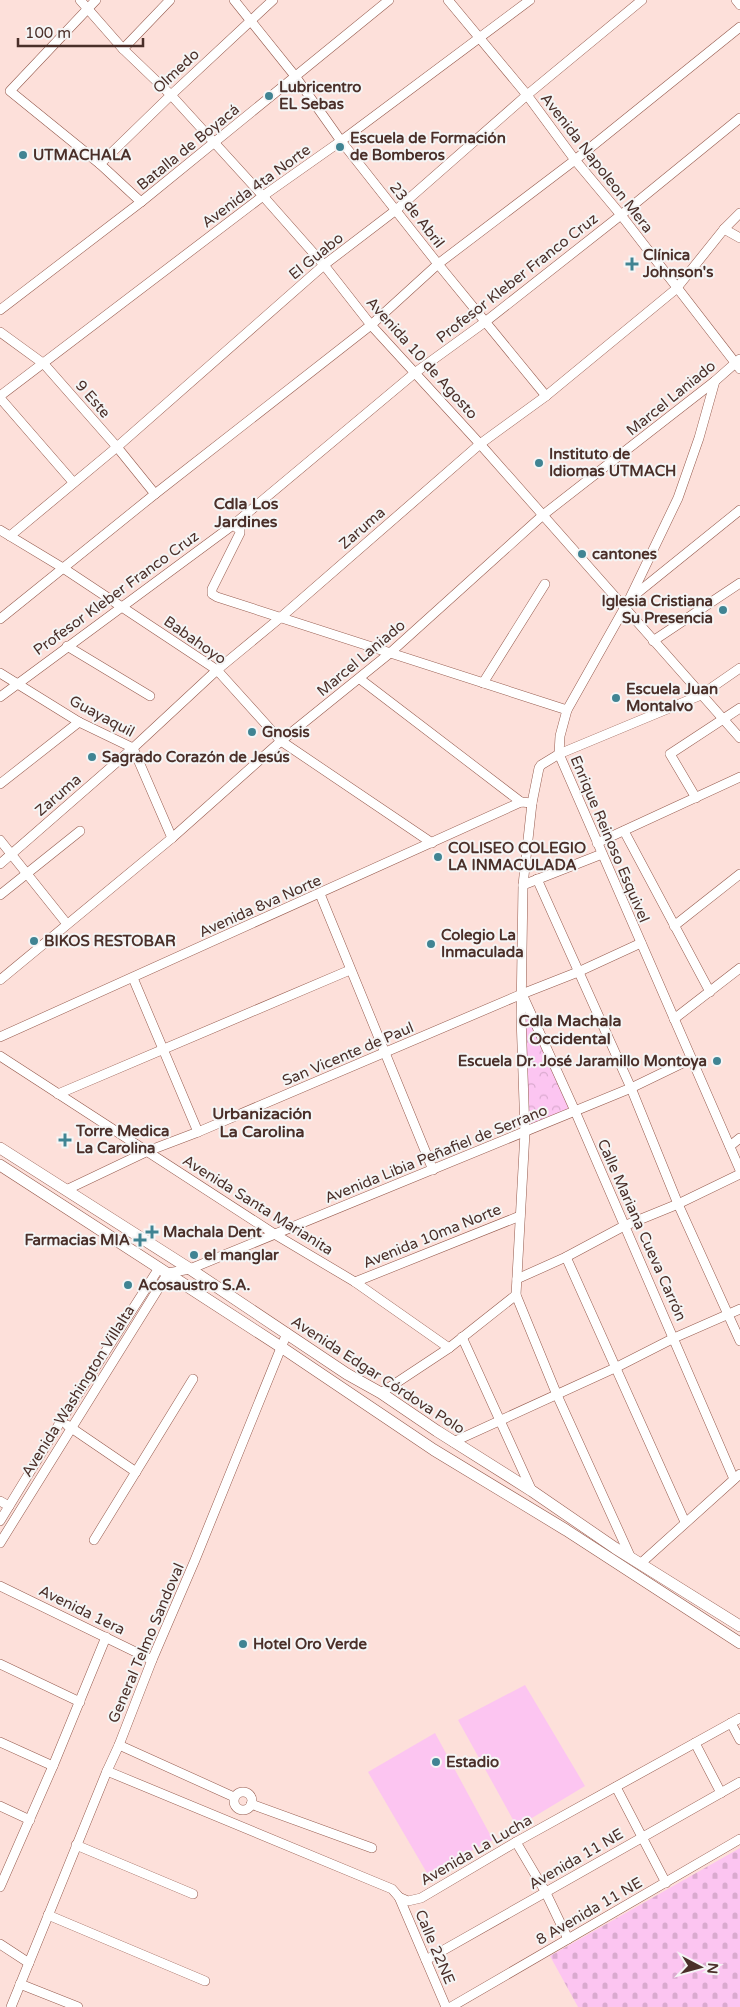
<svg xmlns="http://www.w3.org/2000/svg" width="740" height="2007" viewBox="0 0 740 2007" font-family="'Varela Round',sans-serif">
<style>
.cemetery{fill:url(#cemetery-stones)}
.park{fill:url(#park-crowns)}
.garden{fill:#fcc5f1}
.lines{fill:none;stroke-linecap:round;stroke-linejoin:round}
.minor-casing{stroke:#955a4d;stroke-width:10}
.major-casing{stroke:#955a4d;stroke-width:12}
.minor{stroke:#fff;stroke-width:9}
.major{stroke:#fff;stroke-width:11}
.poi-dot{fill:#408493;stroke:#f5f5f5;stroke-width:2}
.labels{text-anchor:middle;dominant-baseline:central;stroke-width:4;stroke-linejoin:round;paint-order:stroke}
.street-label{font-size:15px;fill:#4a2f29;stroke:#f5f5f5}
.poi-label{font-size:15px;font-weight:bold;fill:#4a2f29;stroke:#f5f5f5;text-anchor:start}
.neighbourhood-label{font-size:16px;font-weight:bold;fill:#4a2f29;stroke:#f5f5f5}
</style>
<defs>
<pattern id="cemetery-stones" width="16" height="16" patternUnits="userSpaceOnUse" patternTransform="scale(1.25)"><rect width="16" height="16" fill="#fcc5f1"/><path d="M2 7V4a2 2 0 0 1 4 0v3zM10 15v-3a2 2 0 0 1 4 0v3z" fill="#daaacf"/></pattern>
<pattern id="park-crowns" width="20" height="18" patternUnits="userSpaceOnUse" patternTransform="scale(1.25)"><rect width="20" height="18" fill="#fcc5f1"/><path d="M2 6a3 3 0 1 1 6 0M12 15a3 3 0 1 1 6 0" fill="none" stroke="#daaacf"/></pattern>
</defs>
<rect width="100%" height="100%" fill="#fde0da"/>
<!-- cemetery -->
<polygon class="cemetery" points="740,1848 740,2007 578,2007 550,1956"/>
<!-- park -->
<polygon class="park" points="520,997 572,1114 520,1136"/>
<!-- garden -->
<g class="garden">
<polygon points="525,1685 585,1786 517,1827 458,1720"/>
<polygon points="435,1733 493,1840 427,1873 368,1772"/>
</g>
<g class="lines">
<!-- minor casing -->
<g class="minor-casing">
<g id="minor">
<polyline points="80,0 123,49 171,95 263,196 324,265 371,325 480,444 740,738"/>
<polyline points="96,0 10,91 100,164 141,202"/>
<polyline points="234,0 295,76 341,141 438,264 546,396"/>
<polyline points="448,0 527,95 575,160 621,215 740,369"/>
<polyline points="736,0 740,5"/>
<polyline points="123,49 170,0"/>
<polyline points="100,164 171,95 273,0"/>
<polyline points="724,229 740,238"/>
<polyline points="0,310 141,202 389,0"/>
<polyline points="0,332 44,364 117,447 155,494"/>
<polyline points="715,381 699,438 678,498 629,600 567,710 560,736 559,754 740,1170"/>
<polyline points="0,396 263,196 341,141 530,0"/>
<polyline points="0,398 73,482"/>
<polyline points="233,525 240,530 240,533 212,589 212,594 217,597 567,710"/>
<polyline points="0,530 63,568 217,670 281,741 432,843"/>
<polyline points="10,536 117,447 324,265 396,210 527,95 642,0"/>
<polyline points="631,598 740,510"/>
<polyline points="0,619 155,494 371,325 438,264 575,160 740,27"/>
<polyline points="653,641 740,583"/>
<polyline points="67,646 150,696"/>
<polyline points="0,673 79,722 133,748 172,838"/>
<polyline points="360,679 521,802"/>
<polyline points="483,683 545,584"/>
<polyline points="0,697 233,525 416,372 485,322 621,215 740,118"/>
<polyline points="0,784 79,722"/>
<polyline points="696,798 670,754 740,708"/>
<polyline points="624,831 710,992"/>
<polyline points="0,840 67,924"/>
<polyline points="597,843 740,777"/>
<polyline points="0,864 133,748 217,670 280,618 480,444 546,396 676,289 724,229 740,213"/>
<polyline points="537,879 631,1088 678,1204 740,1341"/>
<polyline points="523,885 602,854"/>
<polyline points="320,894 433,1170"/>
<polyline points="0,895 80,831"/>
<polyline points="674,926 740,874"/>
<polyline points="133,978 198,1132"/>
<polyline points="0,980 172,838 281,741 390,653 543,515 715,381 740,359"/>
<polyline points="523,996 575,1111 734,1479"/>
<polyline points="674,1019 740,968"/>
<polyline points="0,1037 521,802 532,803"/>
<polyline points="0,1056 276,1235 355,1282 449,1348"/>
<polyline points="58,1094 350,970"/>
<polyline points="730,1146 740,1138"/>
<polyline points="66,1190 148,1151 198,1132 522,994 578,972 641,943"/>
<polyline points="566,1257 685,1522"/>
<polyline points="517,1279 566,1257 624,1226 678,1204 740,1174"/>
<polyline points="355,1282 520,1216"/>
<polyline points="462,1337 532,1491"/>
<polyline points="381,1393 449,1348 516,1295"/>
<polyline points="67,1425 136,1472"/>
<polyline points="453,1442 617,1367 674,1338 740,1309"/>
<polyline points="0,1501 9,1506"/>
<polyline points="0,1521 61,1421 159,1268"/>
<polyline points="94,1540 193,1379"/>
<polyline points="0,1543 168,1273 190,1269 631,1088 691,1059"/>
<polyline points="631,1558 557,1395 516,1295 525,1132 521,1016 523,885 532,803 539,768 541,765 559,754 701,695 740,668"/>
<polyline points="640,1564 740,1474"/>
<polyline points="0,1586 152,1660"/>
<polyline points="0,1664 80,1702"/>
<polyline points="731,1723 740,1740"/>
<polyline points="0,1742 53,1766"/>
<polyline points="695,1743 721,1793"/>
<polyline points="119,1745 234,1797"/>
<polyline points="107,1771 392,1889 399,1897 408,1901 421,1898 516,1842 740,1718"/>
<polyline points="616,1787 666,1883"/>
<circle cx="243" cy="1801" r="9"/>
<polyline points="251,1804 372,1848"/>
<polyline points="0,1806 30,1820"/>
<polyline points="516,1842 545,1891 568,1939"/>
<polyline points="76,1845 193,1894"/>
<polyline points="0,1887 53,1766 106,1637"/>
<polyline points="399,1897 446,2007"/>
<polyline points="48,1915 205,1981"/>
<polyline points="0,1944 29,1963"/>
<polyline points="426,1960 740,1782"/>
<polyline points="20,1984 78,2007"/>
<polyline points="11,2007 107,1771 119,1745 152,1660 195,1560 287,1333"/>
<polyline points="451,2007 740,1839"/>
</g>
</g>
<!-- major casing -->
<g class="major-casing">
<g id="major">
<polyline points="0,1148 190,1269 347,1374 381,1393 437,1431 532,1491 615,1548 740,1626"/>
<polyline points="0,1165 284,1349 434,1450 566,1530 740,1643"/>
</g>
</g>
<!-- minor -->
<use href="#minor" class="minor"/>
<!-- major -->
<use href="#major" class="major"/>
</g>
<!-- markers -->
<g class="poi-dot">
<circle cx="269" cy="96" r="5"/>
<circle cx="340" cy="147" r="5"/>
<circle cx="23" cy="155" r="5"/>
<path d="M629.5 256.5h5v5h5v5h-5v5h-5v-5h-5v-5h5z"/>
<circle cx="539" cy="463" r="5"/>
<circle cx="582" cy="554" r="5"/>
<circle cx="723" cy="610" r="5"/>
<circle cx="616" cy="698" r="5"/>
<circle cx="252" cy="732" r="5"/>
<circle cx="92" cy="757" r="5"/>
<circle cx="438" cy="857" r="5"/>
<circle cx="34" cy="941" r="5"/>
<circle cx="431" cy="944" r="5"/>
<circle cx="717" cy="1061" r="5"/>
<path d="M62.5 1132.5h5v5h5v5h-5v5h-5v-5h-5v-5h5z"/>
<path d="M149.5 1224.5h5v5h5v5h-5v5h-5v-5h-5v-5h5z"/>
<path d="M137.5 1232.5h5v5h5v5h-5v5h-5v-5h-5v-5h5z"/>
<circle cx="194" cy="1255" r="5"/>
<circle cx="128" cy="1285" r="5"/>
<circle cx="243" cy="1644" r="5"/>
<circle cx="436" cy="1762" r="5"/>
</g>
<g class="labels">
<!-- street labels -->
<g class="street-label">
<text transform="translate(176 71) rotate(-43)">Olmedo</text>
<text transform="translate(188 147) rotate(-39)">Batalla de Boyacá</text>
<text transform="translate(597 163) rotate(52)">Avenida Napoleon Mera</text>
<text transform="translate(256 186) rotate(-36)">Avenida 4ta Norte</text>
<text transform="translate(417 215) rotate(52)">23 de Abril</text>
<text transform="translate(316 256) rotate(-39)">El Guabo</text>
<text transform="translate(517 278) rotate(-38)">Profesor Kleber Franco Cruz</text>
<text transform="translate(422 358) rotate(48)">Avenida 10 de Agosto</text>
<text transform="translate(671 398) rotate(-39)">Marcel Laniado</text>
<text transform="translate(93 399) rotate(49)">9 Este</text>
<text transform="translate(362 528) rotate(-41)">Zaruma</text>
<text transform="translate(116 593) rotate(-36)">Profesor Kleber Franco Cruz</text>
<text transform="translate(195 640) rotate(35)">Babahoyo</text>
<text transform="translate(361 658) rotate(-40)">Marcel Laniado</text>
<text transform="translate(102 716) rotate(28)">Guayaquil</text>
<text transform="translate(58 795) rotate(-41)">Zaruma</text>
<text transform="translate(610 839) rotate(67)">Enrique Reinoso Esquivel</text>
<text transform="translate(260 906) rotate(-24)">Avenida 8va Norte</text>
<text transform="translate(348 1054) rotate(-23)">San Vicente de Paul</text>
<text transform="translate(436 1154) rotate(-22)">Avenida Libia Peñafiel de Serrano</text>
<text transform="translate(258 1205) rotate(32)">Avenida Santa Marianita</text>
<text transform="translate(642 1230) rotate(66)">Calle Mariana Cueva Carrón</text>
<text transform="translate(432 1236) rotate(-22)">Avenida 10ma Norte</text>
<text transform="translate(378 1375) rotate(33)">Avenida Edgar Córdova Polo</text>
<text transform="translate(78 1391) rotate(-58)">Avenida Washington Villalta</text>
<text transform="translate(82 1610) rotate(26)">Avenida 1era</text>
<text transform="translate(146 1643) rotate(-67)">General Telmo Sandoval</text>
<text transform="translate(476 1850) rotate(-30)">Avenida La Lucha</text>
<text transform="translate(576 1859) rotate(-30)">Avenida 11 NE</text>
<text transform="translate(589 1911) rotate(-30)">8 Avenida 11 NE</text>
<text transform="translate(435 1947) rotate(67)">Calle 22NE</text>
</g>
<!-- poi labels -->
<g class="poi-label">
<text x="279" y="87">Lubricentro<tspan x="279" dy="17">EL Sebas</tspan></text>
<text x="350" y="138">Escuela de Formación<tspan x="350" dy="17">de Bomberos</tspan></text>
<text x="33" y="155">UTMACHALA</text>
<text x="643" y="255">Clínica<tspan x="643" dy="17">Johnson's</tspan></text>
<text x="549" y="454">Instituto de<tspan x="549" dy="17">Idiomas UTMACH</tspan></text>
<text x="592" y="554">cantones</text>
<text x="713" y="601" text-anchor="end">Iglesia Cristiana<tspan x="713" dy="17">Su Presencia</tspan></text>
<text x="626" y="689">Escuela Juan<tspan x="626" dy="17">Montalvo</tspan></text>
<text x="262" y="732">Gnosis</text>
<text x="102" y="757">Sagrado Corazón de Jesús</text>
<text x="448" y="848">COLISEO COLEGIO<tspan x="448" dy="17">LA INMACULADA</tspan></text>
<text x="441" y="935">Colegio La<tspan x="441" dy="17">Inmaculada</tspan></text>
<text x="44" y="941">BIKOS RESTOBAR</text>
<text x="707" y="1061" text-anchor="end">Escuela Dr. José Jaramillo Montoya</text>
<text x="76" y="1131">Torre Medica<tspan x="76" dy="17">La Carolina</tspan></text>
<text x="163" y="1232">Machala Dent</text>
<text x="130" y="1240" text-anchor="end">Farmacias MIA</text>
<text x="204" y="1255">el manglar</text>
<text x="138" y="1285">Acosaustro S.A.</text>
<text x="253" y="1644">Hotel Oro Verde</text>
<text x="446" y="1762">Estadio</text>
</g>
<!-- neighbourhood labels -->
<g class="neighbourhood-label">
<text x="246" y="504">Cdla Los<tspan x="246" dy="18">Jardines</tspan></text>
<text x="570" y="1021">Cdla Machala<tspan x="570" dy="18">Occidental</tspan></text>
<text x="262" y="1114">Urbanización<tspan x="262" dy="18">La Carolina</tspan></text>
</g>
</g>
<!-- north arrow -->
<g transform="translate(700 1967) rotate(96)" stroke="#f5f5f5" stroke-width="4" paint-order="stroke">
<path d="M0-4L9 19L0 12L-9 19Z" fill="#4a2f29"/>
<text y="-8" font-size="14" font-weight="bold" text-anchor="middle" fill="#4a2f29">N</text>
</g>
<!-- scale -->
<path d="M18 38v8h125v-8" fill="none" stroke="#4a2f29" stroke-width="2.5"/>
<text x="25" y="38" font-size="15" fill="#4a2f29" stroke="#f5f5f5" stroke-width="4" paint-order="stroke">100 m</text>
</svg>
